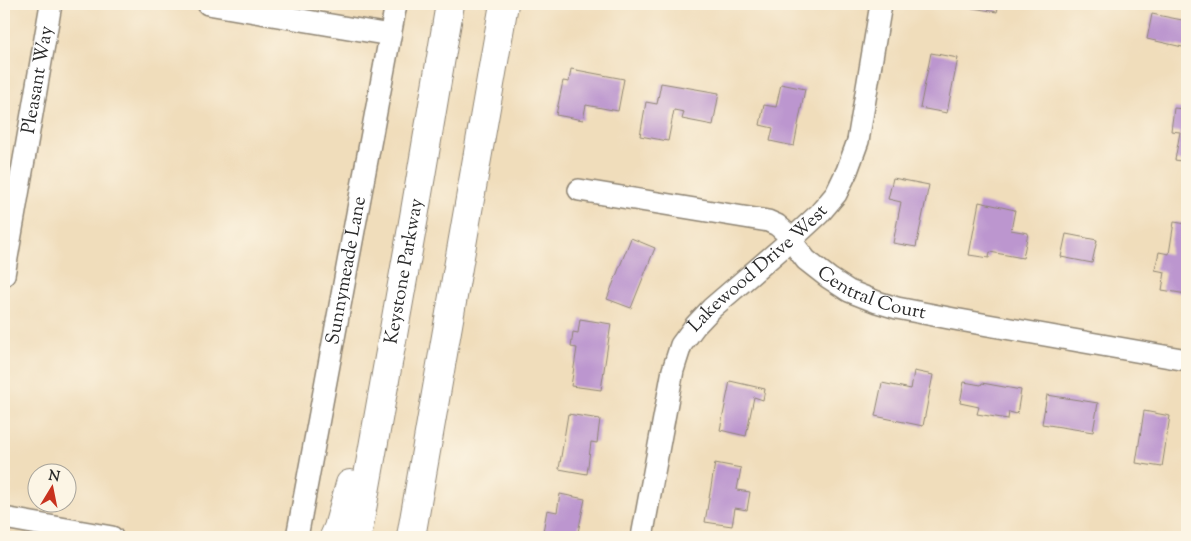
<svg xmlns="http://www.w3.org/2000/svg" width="1191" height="541" font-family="'Sorts Mill Goudy',serif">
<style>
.building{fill:#bc96cf}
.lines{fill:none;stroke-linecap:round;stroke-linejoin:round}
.street-casing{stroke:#8e8473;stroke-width:24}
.highway-casing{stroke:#8e8473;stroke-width:30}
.street{stroke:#fff;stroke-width:21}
.highway{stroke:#fff;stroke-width:28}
.labels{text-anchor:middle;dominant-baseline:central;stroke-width:4;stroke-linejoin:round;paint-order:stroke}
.street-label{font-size:19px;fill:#2b2b2b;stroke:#fcf5e5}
</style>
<rect width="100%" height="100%" fill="#fcf5e5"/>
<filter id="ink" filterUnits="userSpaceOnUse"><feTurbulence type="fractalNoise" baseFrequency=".02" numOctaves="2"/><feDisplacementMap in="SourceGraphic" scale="10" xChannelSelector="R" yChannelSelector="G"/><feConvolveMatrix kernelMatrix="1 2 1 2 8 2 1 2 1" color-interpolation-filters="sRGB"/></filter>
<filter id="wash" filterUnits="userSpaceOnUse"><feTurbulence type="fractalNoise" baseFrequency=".0096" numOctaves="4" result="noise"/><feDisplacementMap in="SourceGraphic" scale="20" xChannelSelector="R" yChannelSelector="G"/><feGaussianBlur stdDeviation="1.12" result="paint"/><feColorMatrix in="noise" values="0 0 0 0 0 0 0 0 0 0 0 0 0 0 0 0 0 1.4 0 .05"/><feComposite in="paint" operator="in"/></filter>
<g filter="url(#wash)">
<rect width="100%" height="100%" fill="#f0ddbb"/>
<g id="blocks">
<g class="building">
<polygon points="798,4 820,4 819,9 798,5"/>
<polygon points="954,4 999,4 997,12 954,5"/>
<polygon points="1152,14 1187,21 1187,48 1147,39"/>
<polygon points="931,53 958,58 947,113 920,108"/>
<polygon points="571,69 624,79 618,111 586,105 583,120 556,115 563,81 569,82"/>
<polygon points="661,83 719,93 713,125 682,119 684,112 674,110 668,141 640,136 646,102 657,104"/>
<polygon points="781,84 805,89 794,146 770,141 773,128 760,125 764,105 776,107"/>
<polygon points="1186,94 1187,94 1187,162 1175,160 1180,132 1171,131 1174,108 1184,109"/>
<polygon points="893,178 929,185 916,247 893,243 901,202 888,199"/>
<polygon points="979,202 1015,210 1011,230 1028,233 1023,258 990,252 989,258 969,255"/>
<polygon points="1174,222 1187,224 1187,294 1162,290 1165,272 1155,270 1159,252 1169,254"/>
<polygon points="1066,234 1097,240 1092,263 1061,257"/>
<polygon points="631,238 655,248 631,308 607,299"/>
<polygon points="580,319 611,324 601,390 571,386 577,348 571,347 573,332 578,333"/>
<polygon points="914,371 933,375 923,426 875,416 882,383 911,389"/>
<polygon points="730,381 765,389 763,400 754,397 746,436 720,430"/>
<polygon points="964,382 981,385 982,383 1021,390 1017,414 1009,412 1008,419 977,414 979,407 960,403"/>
<polygon points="1047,395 1098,403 1093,432 1042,424"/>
<polygon points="1144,411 1170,416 1162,467 1136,463"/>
<polygon points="568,414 600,419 597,443 591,442 587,474 559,469"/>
<polygon points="715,463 741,468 737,490 750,492 747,510 735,508 732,526 705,522"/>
<polygon points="560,494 585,499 577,537 542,537 547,510 557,512"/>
</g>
</g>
</g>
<g filter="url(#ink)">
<use href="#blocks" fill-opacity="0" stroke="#8e8473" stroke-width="1"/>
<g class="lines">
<defs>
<g id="street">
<polyline points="208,4 390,35"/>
<path id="s1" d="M579,190l189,31 9,4 7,6 22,29 23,18 20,13 28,11 20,6 57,11 233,41"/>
<path id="s2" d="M4,275l47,-271"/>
<polyline points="4,518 112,537"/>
<path id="s3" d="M297,537l99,-533"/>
<path id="s4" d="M642,537l31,-167 8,-25 14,-19 17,-18 79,-68 28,-26 17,-20 11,-23 11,-30 23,-137"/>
</g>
<g id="highway">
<polyline points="334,537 338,528 350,484"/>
<path id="s5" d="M357,537l57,-320 36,-213"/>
<polyline points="411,537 504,4"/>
</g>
</defs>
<use href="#street" class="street-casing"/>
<use href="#highway" class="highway-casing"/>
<use href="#street" class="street"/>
<use href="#highway" class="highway"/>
</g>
</g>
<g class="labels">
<g class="street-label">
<text stroke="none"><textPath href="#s2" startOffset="198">Pleasant Way</textPath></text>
<text stroke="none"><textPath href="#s4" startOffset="305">Lakewood Drive West</textPath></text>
<text stroke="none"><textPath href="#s3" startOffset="271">Sunnymeade Lane</textPath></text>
<text stroke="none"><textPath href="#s5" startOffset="270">Keystone Parkway</textPath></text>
<text stroke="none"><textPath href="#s1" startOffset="322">Central Court</textPath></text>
</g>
</g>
<rect width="1191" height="541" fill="none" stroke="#fcf5e5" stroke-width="20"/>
<g transform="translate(52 488) rotate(10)"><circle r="24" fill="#fcf5e5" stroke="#a8a49b"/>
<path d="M0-4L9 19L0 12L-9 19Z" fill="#c8321e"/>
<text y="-8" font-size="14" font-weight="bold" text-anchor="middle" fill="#2b2b2b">N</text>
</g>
</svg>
